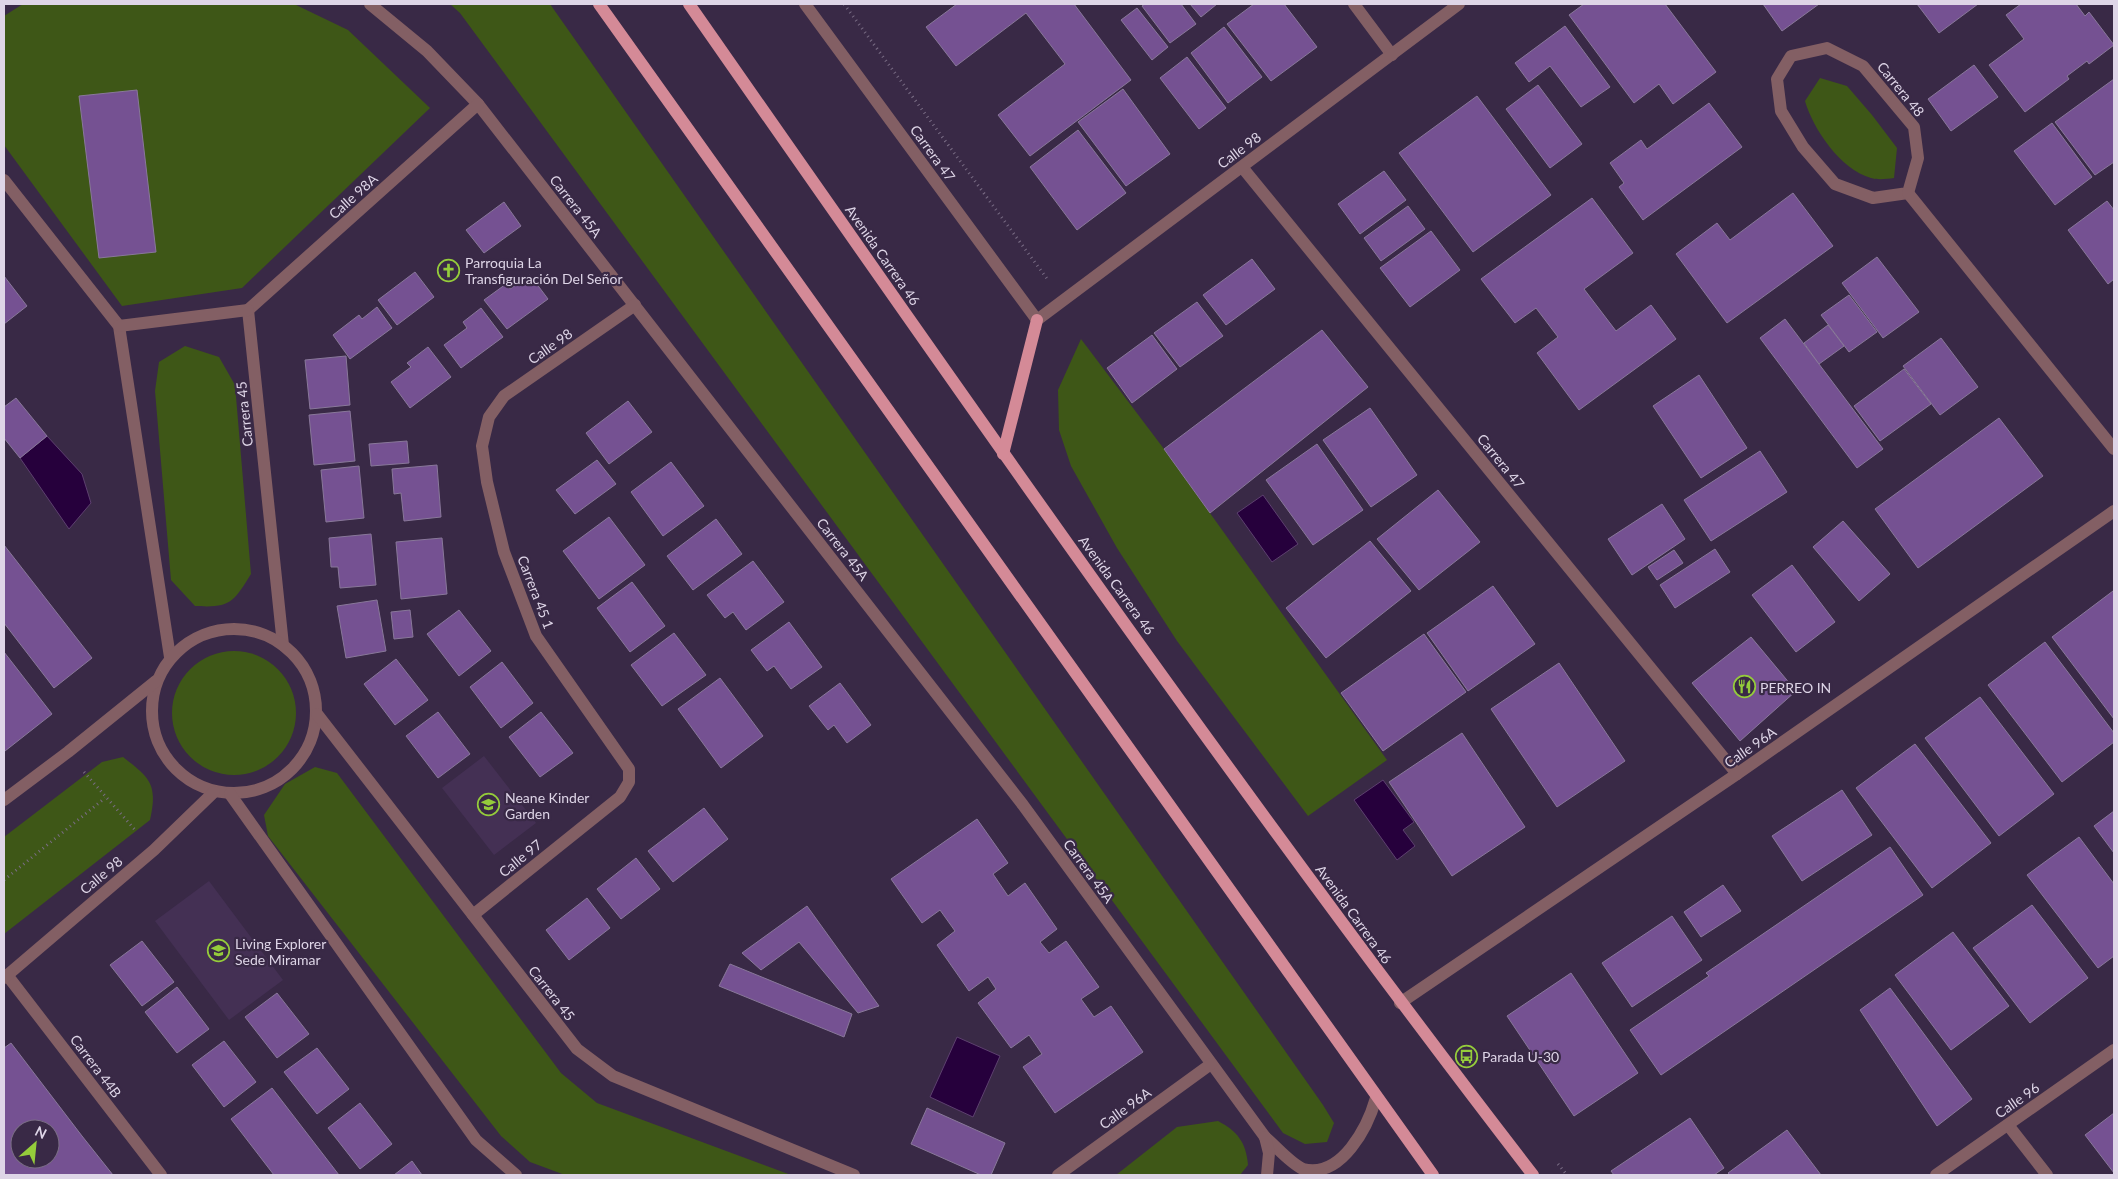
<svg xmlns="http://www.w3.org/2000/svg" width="2118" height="1179" font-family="Lato,sans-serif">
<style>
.built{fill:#443054}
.green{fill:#3e5717}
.water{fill:#26003c;stroke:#5d406f}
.building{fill:#755192;stroke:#89789a;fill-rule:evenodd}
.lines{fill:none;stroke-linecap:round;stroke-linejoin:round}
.path{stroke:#7a6d85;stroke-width:3;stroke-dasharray:1 4;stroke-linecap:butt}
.minor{stroke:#835f64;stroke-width:12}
.tertiary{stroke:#835f64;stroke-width:12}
.primary{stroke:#d48a97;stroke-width:12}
.labels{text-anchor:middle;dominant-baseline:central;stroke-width:4.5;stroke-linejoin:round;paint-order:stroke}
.street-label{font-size:14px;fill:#ded5e7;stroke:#392946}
.poi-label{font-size:14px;fill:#ded5e7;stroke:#392946;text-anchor:start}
</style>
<rect width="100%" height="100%" fill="#392946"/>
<g class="built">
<polygon points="484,756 536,823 494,855 442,788"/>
<polygon points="209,881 283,980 229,1020 155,921"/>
</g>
<g class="green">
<polygon points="23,4 294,4 348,30 430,108 242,288 122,306 4,145 4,16"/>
<polygon points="450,4 550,4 1323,1105 1334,1123 1327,1142 1305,1144 1283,1133 460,13"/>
<path d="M1820,78l27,8 25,29 25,33 -3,30c-7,1 -17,2 -23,0 -30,-8 -58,-49 -66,-77z"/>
<polygon points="1081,339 1164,449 1387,760 1308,816 1177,641 1117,548 1071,466 1059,430 1058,390"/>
<path d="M185,346l34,11 16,28 16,189c-18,29 -21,34 -56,32l-24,-26 -16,-189 4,-29z"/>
<circle cx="234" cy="713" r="62"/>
<path d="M123,757c27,21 35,27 27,63l-146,114v-97l98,-75z"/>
<polygon points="315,767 337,773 561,1073 597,1103 791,1175 565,1175 530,1162 501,1136 268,836 264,815 285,784"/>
<path d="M1218,1121c19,10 28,21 30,44l-8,10h-124l61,-48z"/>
</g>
<g class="water">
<polygon points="47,436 82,474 91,503 69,529 20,458"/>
<polygon points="1263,495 1298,544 1272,562 1237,513"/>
<polygon points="1383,780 1414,822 1403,830 1415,846 1397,860 1354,800"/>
<polygon points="957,1037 1000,1056 973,1117 930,1097"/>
</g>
<g class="building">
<polygon points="957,4 1074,4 1131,80 1030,156 998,115 1065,64 1026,13 956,66 926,27"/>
<polygon points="1145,4 1181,4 1196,24 1170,43 1142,6"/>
<polygon points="1190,4 1217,4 1201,17"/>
<polygon points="1254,4 1284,4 1317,47 1271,81 1227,24"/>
<polygon points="1584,4 1665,4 1716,72 1673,104 1659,84 1634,103 1569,15"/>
<polygon points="1763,4 1819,4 1782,31"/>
<polygon points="1917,4 1978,4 1939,33"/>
<polygon points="2021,4 2076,4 2085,16 2089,12 2114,45 2089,64 2087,61 2067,76 2069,79 2025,112 1989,65 2024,39 2006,15"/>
<polygon points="1137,8 1168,47 1152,60 1121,20"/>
<polygon points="1565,26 1610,87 1581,107 1550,66 1529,82 1515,63"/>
<polygon points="1224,27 1262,77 1228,103 1191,53"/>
<polygon points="1187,57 1226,108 1199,129 1160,78"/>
<polygon points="1974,65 1998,97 1951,131 1928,99"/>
<polygon points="2114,79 2114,162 2095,175 2055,122"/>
<polygon points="1538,85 1582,144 1550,168 1506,109"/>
<polygon points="1123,89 1170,154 1126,186 1078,122"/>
<polygon points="137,90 156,252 99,258 79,96"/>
<polygon points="1477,96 1551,195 1473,252 1399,153"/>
<polygon points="1709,103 1742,147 1643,220 1619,187 1624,183 1610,163 1641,140 1647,149"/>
<polygon points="2052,123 2092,177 2055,205 2014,151"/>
<polygon points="1078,130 1126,193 1077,230 1030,167"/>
<polygon points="1384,171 1406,200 1360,234 1338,204"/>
<polygon points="1793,193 1833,246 1727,323 1676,254 1717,223 1730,240"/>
<polygon points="1592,198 1633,253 1584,289 1616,331 1651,305 1676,339 1579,410 1537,353 1558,337 1536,308 1515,323 1481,279"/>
<polygon points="2107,201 2114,210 2114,279 2108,284 2068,230"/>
<polygon points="504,202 521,226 484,253 466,230"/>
<polygon points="1408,206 1425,229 1381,261 1364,238"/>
<polygon points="1431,231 1460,270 1410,307 1380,268"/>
<polygon points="1877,257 1919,312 1883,338 1842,283"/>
<polygon points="1252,259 1275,289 1226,325 1203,295"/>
<polygon points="415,272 434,297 397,325 378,300"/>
<polygon points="530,275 548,299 507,329 484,300 506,284 510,289"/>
<polygon points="4,276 27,306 4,324"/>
<polygon points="1849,295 1877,332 1849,352 1821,315"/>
<polygon points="1197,302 1223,336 1180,367 1154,333"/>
<polygon points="377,307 392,328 350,359 333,335 359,315 362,319"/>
<polygon points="481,308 503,337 461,368 444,345 467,328 463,322"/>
<polygon points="1785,319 1883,449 1857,468 1760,338"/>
<polygon points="1828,325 1844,346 1819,364 1804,343"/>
<polygon points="1322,330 1368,387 1210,513 1164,449"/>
<polygon points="1152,335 1177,369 1132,403 1107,368"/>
<polygon points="1941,338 1978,387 1940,415 1903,366"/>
<polygon points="428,347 451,377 410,408 391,382 411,367 407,363"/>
<polygon points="346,356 350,405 310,409 305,360"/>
<polygon points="1904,369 1931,404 1880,441 1854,406"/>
<polygon points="1699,375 1747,448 1701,478 1653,406"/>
<polygon points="16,398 47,436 20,458 4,438 4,407"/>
<polygon points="628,401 652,432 609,464 586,433"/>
<polygon points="1370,408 1417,475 1371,507 1323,440"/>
<polygon points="350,411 355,461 314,465 309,415"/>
<polygon points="1999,418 2043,476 1918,568 1875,509"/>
<polygon points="407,441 409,463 371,466 369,444"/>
<polygon points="1317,444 1363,510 1313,545 1266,480"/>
<polygon points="1760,451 1787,492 1711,541 1684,500"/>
<polygon points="597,460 616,484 575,514 556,490"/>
<polygon points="671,462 704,506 663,536 631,492"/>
<polygon points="437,465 441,517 404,521 401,493 394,494 392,469"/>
<polygon points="359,466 364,518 326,522 321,470"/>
<polygon points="1438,490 1480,542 1419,590 1377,539"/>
<polygon points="1662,504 1685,539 1632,575 1608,539"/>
<polygon points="609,517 645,565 599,599 563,551"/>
<polygon points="716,519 742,554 693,590 667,556"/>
<polygon points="1843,521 1890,574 1859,601 1813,547"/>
<polygon points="371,534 376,585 340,588 338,567 331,567 329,538"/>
<polygon points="442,538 447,594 401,599 396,542"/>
<polygon points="1370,541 1411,591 1326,658 1286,608"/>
<polygon points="4,545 92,658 54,688 4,623"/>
<polygon points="1715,549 1730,572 1675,608 1660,585"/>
<polygon points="1674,550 1683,563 1657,580 1648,567"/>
<polygon points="753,561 784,602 746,630 733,612 725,618 707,595"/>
<polygon points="1792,565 1835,622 1796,652 1752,595"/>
<polygon points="632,582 665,626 630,652 597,608"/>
<polygon points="1493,586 1535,644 1468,691 1427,633"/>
<polygon points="2113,591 2114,593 2114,719 2052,637"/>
<polygon points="377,600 386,651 346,658 337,606"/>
<polygon points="410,610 413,637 394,639 391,612"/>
<polygon points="459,610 491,651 459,676 427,634"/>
<polygon points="789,622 822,667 791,689 774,666 767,671 751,650"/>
<polygon points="674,633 706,675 662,706 631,665"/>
<polygon points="1424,634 1466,692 1383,751 1341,693"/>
<polygon points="1751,637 1796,691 1740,741 1692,683"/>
<polygon points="2045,642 2114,733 2114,742 2062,782 1988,685"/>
<polygon points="4,652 52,714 5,751 4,748"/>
<polygon points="396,659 428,700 395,725 364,684"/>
<polygon points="502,662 533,703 501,728 470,687"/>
<polygon points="1559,663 1625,761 1557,807 1491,709"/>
<polygon points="720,678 763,736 721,768 678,709"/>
<polygon points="840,683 871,725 847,743 834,725 828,730 809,706"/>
<polygon points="1980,697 2054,794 1999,836 1925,738"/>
<polygon points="438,712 470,754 438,778 406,736"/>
<polygon points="541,712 573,753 540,777 509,737"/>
<polygon points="1462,733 1525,827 1452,876 1389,782"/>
<polygon points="1915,744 1991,843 1932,888 1856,788"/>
<polygon points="1842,790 1872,835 1802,881 1772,836"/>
<polygon points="704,808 728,839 673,882 648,851"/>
<polygon points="2114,811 2114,853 2094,826"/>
<polygon points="977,819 1008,863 993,874 1008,896 1025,883 1057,929 1040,942 1049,953 1066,941 1099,987 1081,999 1094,1017 1111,1006 1143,1052 1055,1113 1023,1067 1042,1054 1029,1035 1011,1048 978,1003 996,989 988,977 969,991 937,945 955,931 940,910 922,923 891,879"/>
<polygon points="2079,837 2114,884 2114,956 2098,968 2027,875"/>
<polygon points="1890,847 1923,895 1661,1075 1630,1030 1709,976 1706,973"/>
<polygon points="636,858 660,889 621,919 597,889"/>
<polygon points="1723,885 1741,911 1701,937 1684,912"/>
<polygon points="587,898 610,928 569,960 546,930"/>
<polygon points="2032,905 2088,978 2030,1023 1973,948"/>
<polygon points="807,906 879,1006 858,1013 799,942 761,970 742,953"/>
<polygon points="1672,916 1702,960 1632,1007 1602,963"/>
<polygon points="1953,932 2009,1006 1951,1050 1895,975"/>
<polygon points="142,941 174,982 142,1006 110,965"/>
<polygon points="730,964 852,1014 844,1037 719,986"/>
<polygon points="1571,973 1638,1073 1574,1116 1507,1016"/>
<polygon points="177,987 209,1029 177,1053 145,1012"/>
<polygon points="1890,988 1972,1099 1937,1126 1860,1010"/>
<polygon points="277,993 309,1034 277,1058 245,1017"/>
<polygon points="224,1041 256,1082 224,1107 192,1065"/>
<path d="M11,1043l71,93 31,39h-109v-127zM20,1129h30v30h-30z"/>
<polygon points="317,1048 349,1089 317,1114 284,1072"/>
<polygon points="272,1088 339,1175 274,1175 231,1119"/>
<polygon points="360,1103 392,1144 360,1169 328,1128"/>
<polygon points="927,1108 1005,1143 991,1175 981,1175 911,1144"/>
<polygon points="2114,1113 2114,1173 2085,1135"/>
<polygon points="1690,1118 1724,1168 1714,1175 1614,1175 1611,1171"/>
<polygon points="1787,1130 1821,1175 1730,1175 1728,1173"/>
<polygon points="412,1161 422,1175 394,1175"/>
</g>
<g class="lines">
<g class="path">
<polyline points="844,4 1048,280"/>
<polyline points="84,772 136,831"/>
<polyline points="4,880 105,798"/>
<polyline points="1558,1164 1567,1175"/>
</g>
<g class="minor">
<path d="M370,4l57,47 51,53 545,701 242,332c12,10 25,26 38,32 39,10 65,-43 73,-71"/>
<polyline points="1354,4 1392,55"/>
<polygon points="1827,48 1863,66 1914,127 1918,158 1908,193 1873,198 1835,184 1803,147 1781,111 1777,79 1791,56"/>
<polyline points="1242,167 1737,774"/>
<polyline points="4,180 119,326 170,657"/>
<polyline points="1908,193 2114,449"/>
<polyline points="248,310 283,645"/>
<polyline points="248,310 478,104"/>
<polyline points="119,326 248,310"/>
<circle cx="234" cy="711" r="82"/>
<polyline points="317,714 577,1049 613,1076 854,1175"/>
<polyline points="230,794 476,1140 516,1175"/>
<polyline points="4,800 68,752 156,681"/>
<polyline points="473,915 620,797 629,782 629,769 536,636 504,552 487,482 482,446 489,417 504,396 635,305"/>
<polyline points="7,975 161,1175"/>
<polyline points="4,978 154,850 214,792"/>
<polyline points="1400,1003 1737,774 2114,511"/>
<polyline points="2008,1125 2047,1175"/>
<polyline points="1265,1137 1269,1153 1267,1175"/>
<polyline points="1058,1175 1211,1064"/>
</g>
<g class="tertiary">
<polyline points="805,4 1037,320 1459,4"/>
<polyline points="1936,1175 2114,1050"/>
</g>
<g class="primary">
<polyline points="599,4 1433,1175"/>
<path d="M689,4c275,394 550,790 844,1171"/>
<polyline points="1003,454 1037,320"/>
</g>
</g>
<defs>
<symbol id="church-ring" viewBox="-11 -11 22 22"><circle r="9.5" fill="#392946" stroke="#95cc3b" stroke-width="1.5"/><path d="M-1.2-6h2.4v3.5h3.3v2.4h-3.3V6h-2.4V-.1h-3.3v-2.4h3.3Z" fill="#95cc3b"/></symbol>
<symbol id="restaurant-ring" viewBox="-11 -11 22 22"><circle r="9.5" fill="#392946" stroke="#95cc3b" stroke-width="1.5"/><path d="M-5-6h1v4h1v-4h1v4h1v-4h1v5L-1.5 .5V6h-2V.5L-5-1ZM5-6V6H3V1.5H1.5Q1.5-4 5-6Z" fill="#95cc3b"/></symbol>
<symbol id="school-ring" viewBox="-11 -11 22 22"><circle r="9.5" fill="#392946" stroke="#95cc3b" stroke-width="1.5"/><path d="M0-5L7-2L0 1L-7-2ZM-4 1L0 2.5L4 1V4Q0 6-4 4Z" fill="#95cc3b"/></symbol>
<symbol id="bus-ring" viewBox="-11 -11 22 22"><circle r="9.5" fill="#392946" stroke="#95cc3b" stroke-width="1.5"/><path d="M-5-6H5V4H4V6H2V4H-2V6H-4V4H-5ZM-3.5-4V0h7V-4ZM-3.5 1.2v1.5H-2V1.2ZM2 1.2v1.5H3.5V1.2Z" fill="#95cc3b"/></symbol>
</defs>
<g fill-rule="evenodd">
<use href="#church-ring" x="436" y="258" width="25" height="25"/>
<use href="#restaurant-ring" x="1732" y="674" width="25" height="25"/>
<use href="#school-ring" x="476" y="792" width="25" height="25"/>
<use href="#school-ring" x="206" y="938" width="25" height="25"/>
<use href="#bus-ring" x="1454" y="1044" width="25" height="25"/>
</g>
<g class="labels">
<g class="street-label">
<text transform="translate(1901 89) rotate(51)">Carrera 48</text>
<text transform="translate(1239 150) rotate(-37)">Calle 98</text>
<text transform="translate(933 153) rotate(54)">Carrera 47</text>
<text transform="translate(353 196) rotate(-42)">Calle 98A</text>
<text transform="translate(576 206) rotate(52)">Carrera 45A</text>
<text transform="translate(883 255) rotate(55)">Avenida Carrera 46</text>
<text transform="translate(550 346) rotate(-35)">Calle 98</text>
<text transform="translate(244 414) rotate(-96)">Carrera 45</text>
<text transform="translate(1501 461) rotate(51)">Carrera 47</text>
<text transform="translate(843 549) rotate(52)">Carrera 45A</text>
<text transform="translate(1117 585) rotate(54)">Avenida Carrera 46</text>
<text transform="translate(536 592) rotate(69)">Carrera 45 1</text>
<text transform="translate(1750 747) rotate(-35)">Calle 96A</text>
<text transform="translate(520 858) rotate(-39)">Calle 97</text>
<text transform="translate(1089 871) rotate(54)">Carrera 45A</text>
<text transform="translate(101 875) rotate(-40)">Calle 98</text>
<text transform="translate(1354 914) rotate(54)">Avenida Carrera 46</text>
<text transform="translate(552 993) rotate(52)">Carrera 45</text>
<text transform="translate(96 1066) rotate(53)">Carrera 44B</text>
<text transform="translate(2017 1100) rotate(-35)">Calle 96</text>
<text transform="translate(1125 1108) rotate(-36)">Calle 96A</text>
</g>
<g class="poi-label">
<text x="465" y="262">Parroquia La<tspan x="465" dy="16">Transfiguración Del Señor</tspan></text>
<text x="1760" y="687">PERREO IN</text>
<text x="505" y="797">Neane Kinder<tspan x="505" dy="16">Garden</tspan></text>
<text x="235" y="943">Living Explorer<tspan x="235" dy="16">Sede Miramar</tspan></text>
<text x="1482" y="1056">Parada U-30</text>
</g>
</g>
<rect width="2118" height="1179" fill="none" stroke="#ded5e7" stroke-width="10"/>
<g transform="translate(35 1144) rotate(27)"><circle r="24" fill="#392946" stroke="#7b6e86"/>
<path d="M0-4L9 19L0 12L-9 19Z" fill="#95cc3b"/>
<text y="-8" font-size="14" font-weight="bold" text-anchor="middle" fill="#ded5e7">N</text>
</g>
</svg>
